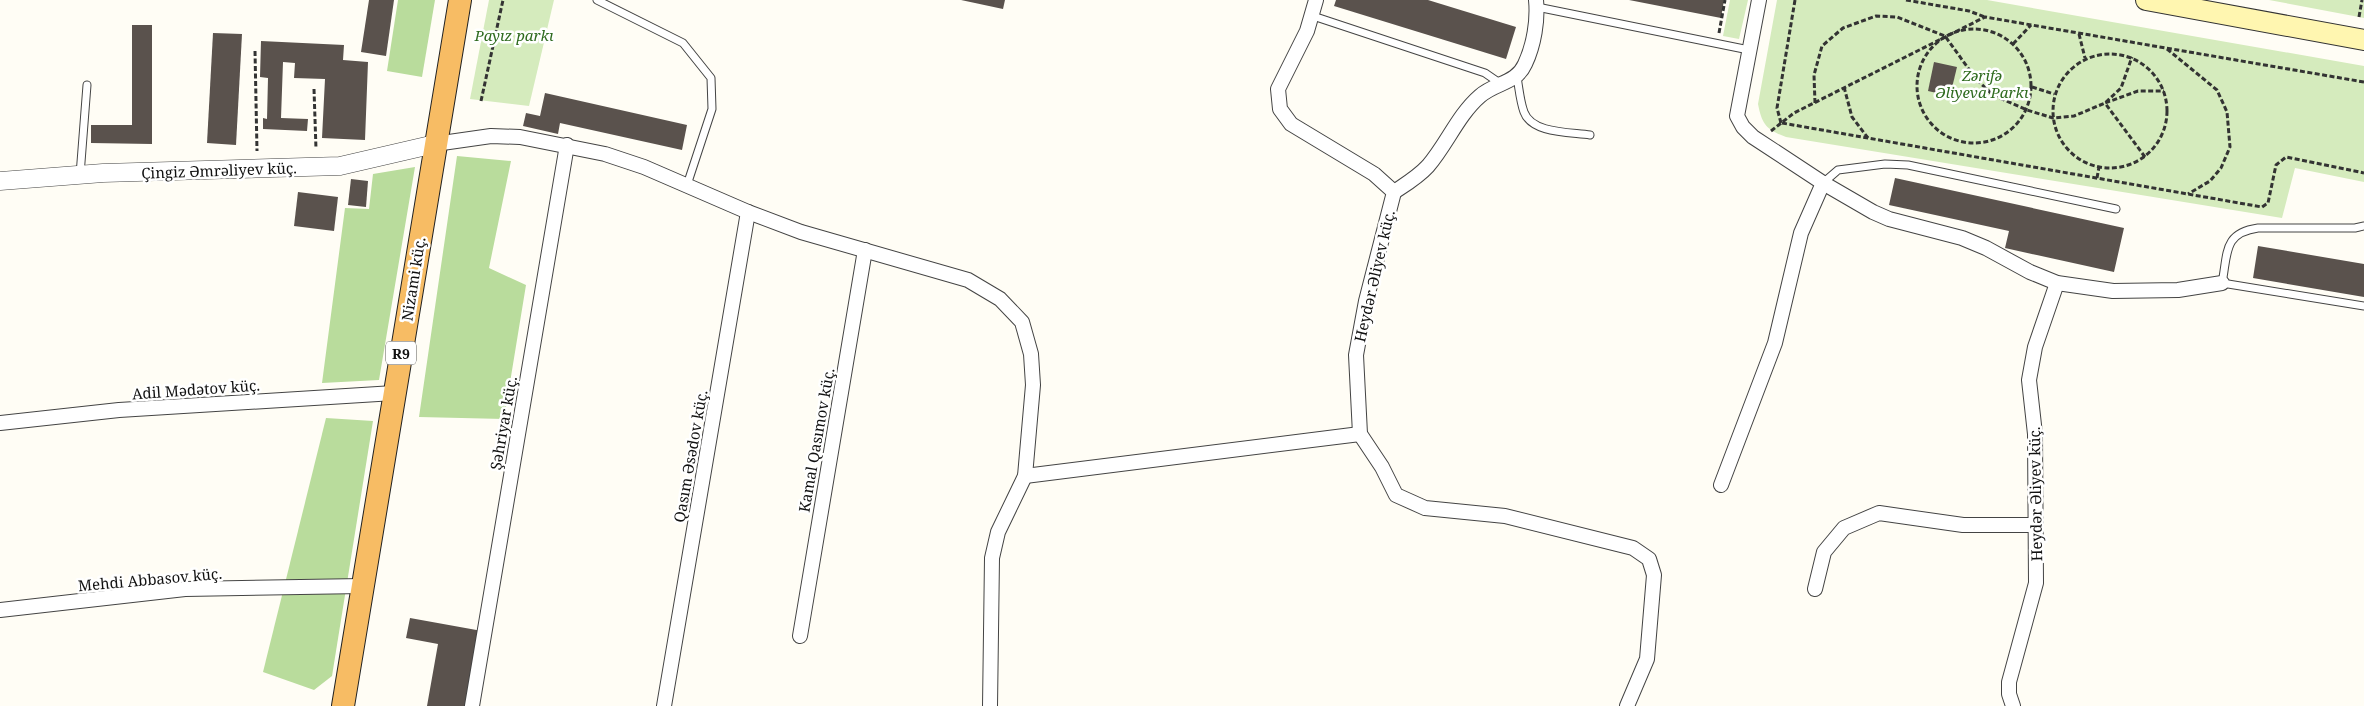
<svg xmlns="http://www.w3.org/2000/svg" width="2364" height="706" font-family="'Noto Serif',serif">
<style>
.green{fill:#d5ebbd}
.forest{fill:#b9dc9c}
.building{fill:#5a524d}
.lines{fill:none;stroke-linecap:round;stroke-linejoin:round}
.service-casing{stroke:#444;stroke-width:9}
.minor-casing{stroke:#444;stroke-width:16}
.tertiary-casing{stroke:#444;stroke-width:19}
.secondary-casing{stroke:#333;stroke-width:22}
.trunk-casing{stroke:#222;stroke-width:24}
.path{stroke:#333;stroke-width:3;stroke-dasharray:5 2.5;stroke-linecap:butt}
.service{stroke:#fff;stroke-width:7}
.minor{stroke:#fff;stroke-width:14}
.tertiary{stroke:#fff;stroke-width:18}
.secondary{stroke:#fff6b0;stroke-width:20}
.trunk{stroke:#f7bc64;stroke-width:22}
.labels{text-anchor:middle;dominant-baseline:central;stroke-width:5;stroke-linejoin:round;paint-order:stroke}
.shield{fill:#fff;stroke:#585858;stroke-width:1}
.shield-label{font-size:14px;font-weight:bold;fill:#111}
.park-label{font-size:15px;font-style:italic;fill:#2f6b1f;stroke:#fff}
.street-label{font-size:15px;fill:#111;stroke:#fff}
</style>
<rect width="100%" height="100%" fill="#fffdf5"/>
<g class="green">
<polygon points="489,0 554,0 529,106 470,99"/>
<polygon points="1730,0 1748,0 1739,39 1723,36"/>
<path d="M1777,0h210l377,66v116l-69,-14 -13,50 -496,-81c-19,-7 -24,-12 -28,-33z"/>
<polygon points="2269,0 2364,0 2364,18 2359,17"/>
</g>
<g class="forest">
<polygon points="398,0 435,0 422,77 387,71"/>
<polygon points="457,156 511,161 489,268 526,285 504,419 419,417"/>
<polygon points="415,167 379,380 322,383 345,208 369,209 373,174"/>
<polygon points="326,418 373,421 332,676 314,690 263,672"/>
</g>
<g class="building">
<polygon points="369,0 394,0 386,56 361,52"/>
<polygon points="961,0 1005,0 1003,9"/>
<polygon points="1336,0 1428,0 1516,27 1506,59 1334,6"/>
<polygon points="1629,0 1724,0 1721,18"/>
<polygon points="132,25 152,25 152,144 91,143 91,125 132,125"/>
<polygon points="213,33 242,34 236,145 207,143"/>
<polygon points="261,41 344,45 343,60 368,62 365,140 322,138 325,79 294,78 295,63 283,62 281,118 308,119 307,131 263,129 263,118 267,119 268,78 260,77"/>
<polygon points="1934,62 1957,67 1950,96 1928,91"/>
<polygon points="545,93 687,125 682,150 560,123 558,134 523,126 526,113 540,116"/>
<polygon points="1895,178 2124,228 2114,272 2005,248 2009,231 1889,205"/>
<polygon points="351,179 368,181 366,207 348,205"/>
<polygon points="298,192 338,197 334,231 294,226"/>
<polygon points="2258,246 2364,264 2364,297 2253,278"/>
<polygon points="410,618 482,631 469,706 427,706 438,644 406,638"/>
</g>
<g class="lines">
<defs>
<g id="service">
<polyline points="597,0 683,43 711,78 712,109 687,185"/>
<polyline points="1537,7 1749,50"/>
<polyline points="1313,16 1485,73 1501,84"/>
<path d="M1517,77c2,11 3,24 7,35 8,22 47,20 66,23"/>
<polyline points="80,175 87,85"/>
<polyline points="1823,183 1838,170 1885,164 1908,165 2116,209"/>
<path d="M2364,226l-9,2h-97c-35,5 -30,25 -36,55l142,23"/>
</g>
<g id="minor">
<polyline points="1316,0 1307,31 1278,89 1280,109 1291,124 1374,174 1394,192 1366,301 1356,355 1360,434 1382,467 1396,495 1425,508 1505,516 1633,548 1649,559 1654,575 1647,659 1627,706"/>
<polyline points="1759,0 1737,116 1743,127 1753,137 1823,183 1873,212 1889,219 1962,238 1986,248 2030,272 2057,283 2113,291 2178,290 2222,283"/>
<polyline points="435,144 491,136 520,137 605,154 644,167 748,212 801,232 968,280 1000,299 1022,322 1031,354 1033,385 1025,476 998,532 992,558 990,706"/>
<path d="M1394,192c12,-8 24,-15 34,-26 19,-22 30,-51 52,-70 16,-14 36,-12 45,-32 9,-19 13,-44 11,-64"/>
<polyline points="0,423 119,410 394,393"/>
<polyline points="1025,476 1360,434"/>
<polyline points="1721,485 1775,343 1801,233 1823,183"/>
<polyline points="1815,589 1824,552 1844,528 1879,513 1963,525 2036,525"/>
<polyline points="0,610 185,589 363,586"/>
<polyline points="800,636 865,250"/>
<polyline points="472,706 567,145"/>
<polyline points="664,706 748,212"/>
<polyline points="2013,706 2009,694 2009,682 2036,583 2035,434 2029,380 2035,347 2057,283"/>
</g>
<polyline id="tertiary" points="0,181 103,173 340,166 435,144"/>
<polyline id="secondary" points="2146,0 2364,40"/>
<polyline id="trunk" points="343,706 460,0"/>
</defs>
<use href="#service" class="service-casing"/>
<use href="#minor" class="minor-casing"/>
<use href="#tertiary" class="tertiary-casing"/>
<use href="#secondary" class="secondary-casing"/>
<use href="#trunk" class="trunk-casing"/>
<g class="path">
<polyline points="1906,0 1969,11 1985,17"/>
<polyline points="2359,17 2362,0"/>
<circle cx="1974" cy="86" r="57"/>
<polyline points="1719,33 1725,0"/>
<polyline points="2079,34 2085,58"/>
<polyline points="2013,44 2031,25"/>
<polyline points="2167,49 2217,90 2227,112 2230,147 2221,168 2210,181 2188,194"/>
<polyline points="255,51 257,151"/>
<circle cx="2110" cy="111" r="57"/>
<polyline points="1844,87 1852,117 1868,138"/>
<polyline points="2032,87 2054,94"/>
<polyline points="314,89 316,149"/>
<polyline points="481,101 503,0"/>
<polyline points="1815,103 1814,75 1822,46 1843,28 1876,16 1897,17 1945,36 1976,79 1993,95 2027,110 2053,118 2074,116 2105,103 2121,88 2132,57"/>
<polyline points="1781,123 1777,108 1795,0"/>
<polyline points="1782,123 2262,207 2268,203 2276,165 2286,157 2364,173"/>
<polyline points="1771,131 1794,113 1985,17 2364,82"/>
<polyline points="2145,157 2105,103 2138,91 2164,91"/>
<polyline points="2097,178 2099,167"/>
</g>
<use href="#service" class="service"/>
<use href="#minor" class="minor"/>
<use href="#tertiary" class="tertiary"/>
<use href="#secondary" class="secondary"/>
<use href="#trunk" class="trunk"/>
</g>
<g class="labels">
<rect class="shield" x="386" y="341.5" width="30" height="23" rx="4"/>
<g class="shield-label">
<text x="401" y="353">R9</text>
</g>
<g class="park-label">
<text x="514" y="35">Payız parkı</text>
<text x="1982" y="75">Zərifə<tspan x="1982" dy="17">Əliyeva Parkı</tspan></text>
</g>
<g class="street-label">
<text transform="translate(219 170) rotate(-2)">Çingiz Əmrəliyev küç.</text>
<text transform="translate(1374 276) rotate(-77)">Heydər Əliyev küç.</text>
<text transform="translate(413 279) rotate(-81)">Nizami küç.</text>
<text transform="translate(196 389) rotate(-4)">Adil Mədətov küç.</text>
<text transform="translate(503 423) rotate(-80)">Şəhriyar küç.</text>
<text transform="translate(816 440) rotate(-80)">Kamal Qasımov küç.</text>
<text transform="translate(690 456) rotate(-80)">Qasım Əsədov küç.</text>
<text transform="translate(2035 494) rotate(-91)">Heydər Əliyev küç.</text>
<text transform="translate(150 579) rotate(-5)">Mehdi Abbasov küç.</text>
</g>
</g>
</svg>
